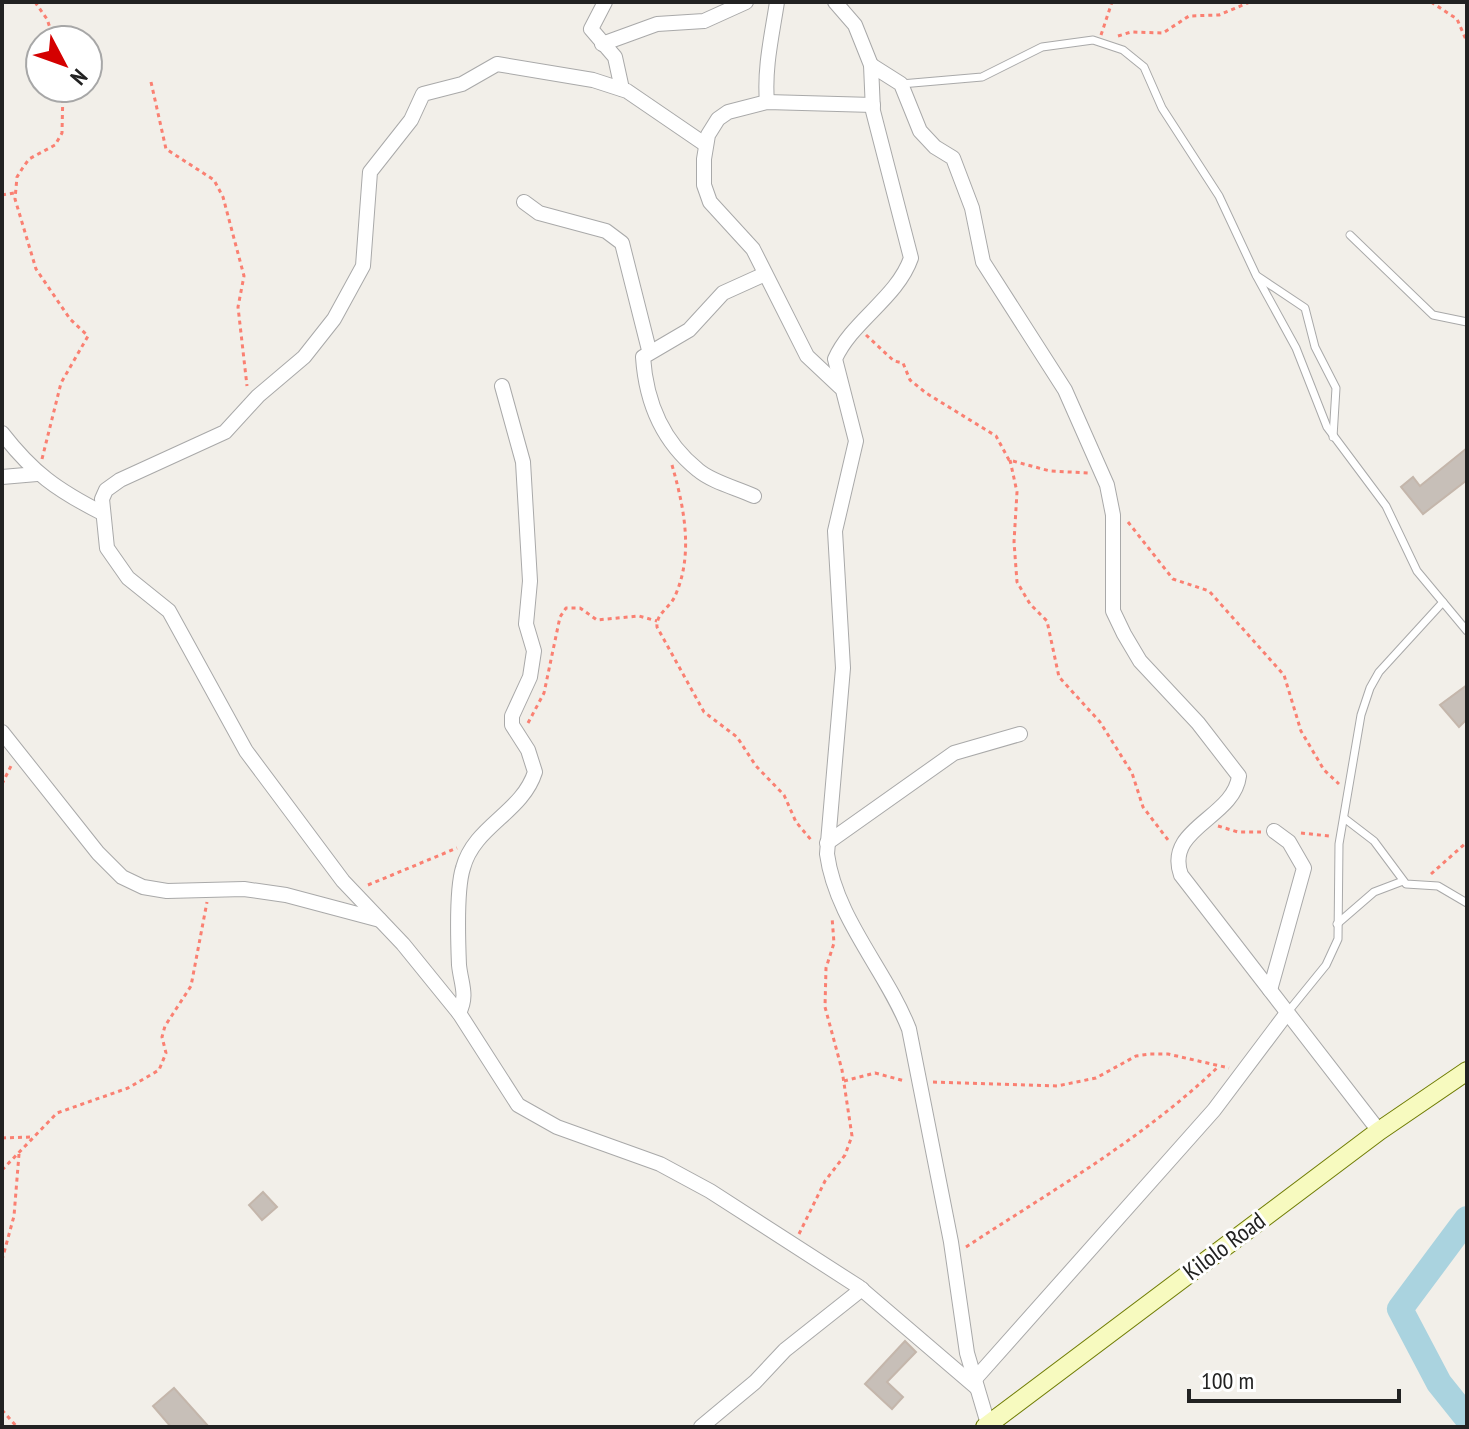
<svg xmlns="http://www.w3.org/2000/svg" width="1469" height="1429" font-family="'PT Sans Narrow',sans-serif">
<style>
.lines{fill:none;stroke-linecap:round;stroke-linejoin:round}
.river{stroke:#aad3df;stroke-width:26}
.building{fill:#c7bfb8;stroke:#c4b6ab;stroke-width:2}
.service-casing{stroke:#a9a9a9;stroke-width:9}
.minor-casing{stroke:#a9a9a9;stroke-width:16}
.secondary-casing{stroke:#707d05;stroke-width:20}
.path{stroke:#fa8072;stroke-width:3;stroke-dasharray:4 4;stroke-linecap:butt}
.service{stroke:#fff;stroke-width:7}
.minor{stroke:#fff;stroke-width:14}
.secondary{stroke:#f7fabf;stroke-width:18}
.labels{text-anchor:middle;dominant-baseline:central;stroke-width:6;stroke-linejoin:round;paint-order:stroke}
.street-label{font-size:24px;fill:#222;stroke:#fff}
</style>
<rect width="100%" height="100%" fill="#f2efe9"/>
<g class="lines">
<polyline class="river" points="1467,1219 1400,1309 1439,1383 1467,1418"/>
</g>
<g class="building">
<polygon points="1467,448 1467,480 1423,514 1401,487 1413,477 1420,486"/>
<polygon points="1467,685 1467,719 1459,727 1440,705"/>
<polygon points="263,1192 277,1207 262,1220 249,1205"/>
<polygon points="905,1341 916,1352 887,1382 903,1397 892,1409 865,1384"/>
<polygon points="174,1388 209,1427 171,1427 153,1406"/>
</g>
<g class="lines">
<defs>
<g id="service">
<polyline points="901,84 982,77 1042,47 1093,40 1123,50 1144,67 1162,108 1219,196 1256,275 1296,348 1327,427 1386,506 1417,571 1467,631"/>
<polyline points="1350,235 1433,315 1467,322"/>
<polyline points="1257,276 1305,308 1315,347 1336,388 1333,437"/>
<polyline points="1344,818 1374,841 1406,884 1438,886 1467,903"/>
<polyline points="1337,924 1374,892 1403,881"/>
<polyline points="1287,1013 1326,965 1338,939 1339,844 1361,715 1370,688 1379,672 1443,602"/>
</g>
<g id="minor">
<polyline points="605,2 591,29 615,57 622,89"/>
<path d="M835,2l20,23 16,40 2,46 38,147c-14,40 -59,63 -76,101l21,82 -21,90 8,137 -16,186c9,65 59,116 82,175l42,213 16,111 21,71"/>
<polyline points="602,44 657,24 704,21 746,2"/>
<path d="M871,65l30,19 19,47 15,16 18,11 19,50 11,54 82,128 42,95 6,30v96l11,23 16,27 58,62 41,53c-5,42 -75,52 -58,99l198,256"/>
<path d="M767,102c-3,-34 5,-67 10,-100"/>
<polyline points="706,145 627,91 593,80 497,64 462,84 423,94 411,120 370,172 363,266 334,319 304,357 258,396 225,432 120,480 106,490 102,499 107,548 128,578 169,611 246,751 343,881 403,944 459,1013 518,1105 557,1127 660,1164 710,1191 859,1287 977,1388"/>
<polyline points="524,202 539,213 606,231 622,243 649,350"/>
<polyline points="840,387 807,356 753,249 710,202 704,185 704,159 708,135 718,119 728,112 767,102 873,105"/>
<path d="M2,433c31,40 55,57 100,80"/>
<polyline points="2,477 37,474"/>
<path d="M754,496c-17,-8 -42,-14 -56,-26 -36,-29 -52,-68 -55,-113l46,-27 34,-37 42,-19"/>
<polyline points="2,732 98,853 122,877 143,887 167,891 244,889 286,895 380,920"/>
<polyline points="827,843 954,753 1020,734"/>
<polyline points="1270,990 1304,868 1289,842 1274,831"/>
<path d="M459,1013c9,-18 2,-29 0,-48 -1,-24 -3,-75 4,-97 11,-42 59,-55 72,-96l-7,-22 -16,-25v-9l18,-39 4,-26 -8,-27 4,-43 -7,-119 -21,-76"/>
<polyline points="975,1379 1214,1110 1287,1013"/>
<polyline points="701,1427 755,1382 785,1350 862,1289"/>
</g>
<polyline id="secondary" points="985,1427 1379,1131 1467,1071"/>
</defs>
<use href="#service" class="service-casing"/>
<use href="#minor" class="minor-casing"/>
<use href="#secondary" class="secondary-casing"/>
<g class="path">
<polyline points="35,2 47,19 54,40"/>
<polyline points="1431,2 1457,19 1467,42"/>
<polyline points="1101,35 1112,2"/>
<polyline points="1118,36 1131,32 1163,33 1189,16 1219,15 1250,2"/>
<polyline points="151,82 166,149 214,180 223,197 244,276 238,307 247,386"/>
<polyline points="2,195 14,193"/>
<polyline points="866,335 894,361 903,363 910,380 926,393 996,436 1009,460 1050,471 1089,473"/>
<polyline points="42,459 61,383 88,336 70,319 36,269 15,199 17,177 22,169 29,159 55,145 62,133 63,88"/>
<polyline points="1010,460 1017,492 1014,542 1017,582 1030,604 1047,621 1059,677 1100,722 1132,773 1143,807 1168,840"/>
<path d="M672,465c12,42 22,89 3,131 -5,12 -19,17 -18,31l47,85 33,25 19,29 28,29 12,27 16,19"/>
<polyline points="1128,522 1173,579 1209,591 1284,675 1301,731 1324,770 1339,784"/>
<polyline points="528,723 544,693 560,617 566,608 580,608 597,620 639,616 657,621"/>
<polyline points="2,784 12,764"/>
<polyline points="1218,826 1238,832 1261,832"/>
<polyline points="1301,833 1329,836"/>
<polyline points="1431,874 1467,842"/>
<polyline points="368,885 457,848"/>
<polyline points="844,1081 875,1073 905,1081"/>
<polyline points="933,1082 1057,1086 1096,1078 1136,1056 1150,1054 1168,1054 1229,1068"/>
<polyline points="2,1138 30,1137"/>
<polyline points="2,1170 57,1113 128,1088 159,1070 166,1053 162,1037 165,1026 191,986 207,902"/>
<polyline points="799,1234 825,1181 845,1155 852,1136 842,1070 825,1007 826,968 834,943 832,917"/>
<path d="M966,1247c87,-57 178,-109 253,-181"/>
<polyline points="2,1260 14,1216 19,1154"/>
<polyline points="2,1410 17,1427"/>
</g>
<use href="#service" class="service"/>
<use href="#minor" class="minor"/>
<use href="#secondary" class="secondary"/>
</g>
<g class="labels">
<g class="street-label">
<text transform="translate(1224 1246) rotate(-37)">Kilolo Road</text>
</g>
</g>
<rect width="1469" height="1429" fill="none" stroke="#222222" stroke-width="8"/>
<g transform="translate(64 64) rotate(131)"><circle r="38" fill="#ffffff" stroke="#a7a7a7" stroke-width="2"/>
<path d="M0-6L14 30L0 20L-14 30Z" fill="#d40000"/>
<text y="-12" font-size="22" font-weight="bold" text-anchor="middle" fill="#222222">N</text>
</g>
<path d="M1189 1389v12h210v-12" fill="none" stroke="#222222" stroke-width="4"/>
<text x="1201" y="1389" font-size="24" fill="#222222" stroke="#ffffff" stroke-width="6" paint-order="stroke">100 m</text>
</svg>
